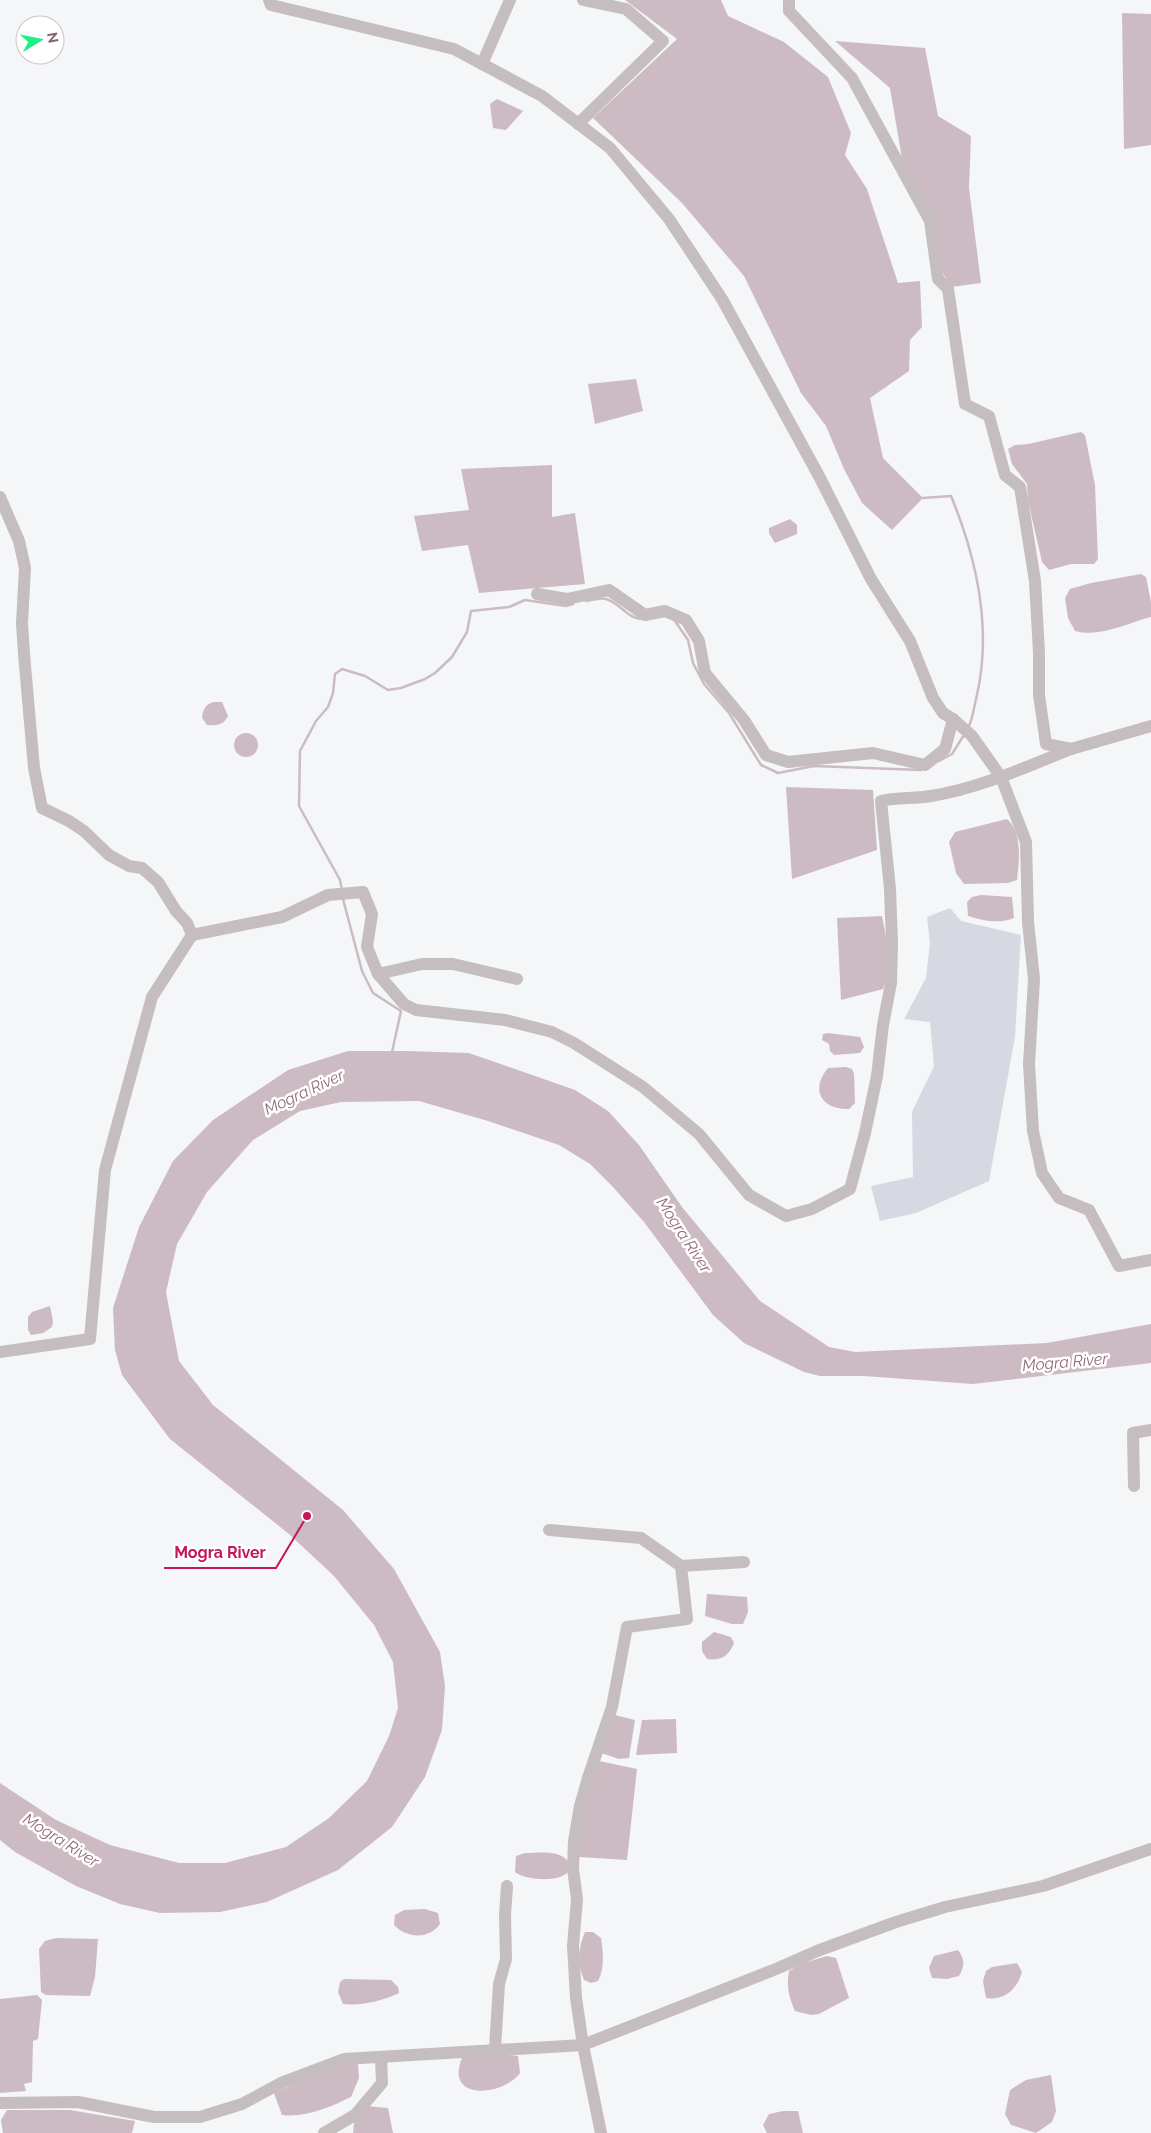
<svg xmlns="http://www.w3.org/2000/svg" width="1151" height="2133" font-family="Raleway,sans-serif">
<style>
.green{fill:#d7d8e1}
.water{fill:#cdbbc3}
.lines{fill:none;stroke-linecap:round;stroke-linejoin:round}
.stream{stroke:#cdbbc3;stroke-width:2.5}
.minor{stroke:#c6bdbf;stroke-width:12}
.labels{text-anchor:middle;dominant-baseline:central;stroke-width:5;stroke-linejoin:round;paint-order:stroke}
.water-label{font-size:16px;font-style:italic;fill:#91697c;stroke:#fff}
.leader{fill:none;stroke:#c2185b;stroke-width:2}
.callout-dot{fill:#c2185b;stroke:#fff;stroke-width:2}
.callout-label{font-size:16px;text-anchor:middle;font-weight:bold;fill:#c2185b;stroke:#fff;stroke-width:5;stroke-linejoin:round;paint-order:stroke}
</style>
<rect width="100%" height="100%" fill="#f4f6f7"/>
<polygon class="green" points="950,908 961,921 1021,935 1015,1037 989,1181 916,1213 880,1221 871,1186 913,1177 912,1112 934,1066 930,1022 904,1019 926,978 930,943 927,917"/>
<g class="water">
<polygon points="625,0 721,0 728,16 784,42 828,77 851,133 845,155 867,189 898,283 920,281 922,327 910,340 909,371 870,398 883,458 923,498 892,530 862,503 844,469 826,426 801,393 744,276 682,203 593,118 677,39"/>
<polygon points="1122,13 1151,14 1151,145 1124,149"/>
<polygon points="835,41 925,48 938,116 971,136 969,188 981,283 951,287 944,275 902,159 890,88"/>
<polygon points="497,99 523,111 506,130 493,128 490,104"/>
<polygon points="636,379 643,411 595,424 588,384"/>
<polygon points="1081,432 1085,435 1095,485 1098,559 1094,564 1071,564 1049,570 1042,562 1028,501 1027,484 1012,464 1008,449 1015,445 1028,444"/>
<polygon points="552,465 552,517 575,513 585,584 479,593 468,545 422,551 414,516 469,510 461,469"/>
<polygon points="790,519 797,525 797,534 775,543 769,533 769,528"/>
<path d="M1141,574l5,3 5,25v15c-24,6 -51,21 -76,14l-7,-13 -3,-20 5,-9 21,-6z"/>
<path d="M213,702h9l6,14c-4,9 -12,10 -21,9l-5,-7c1,-9 3,-13 11,-16z"/>
<circle cx="246" cy="745" r="12"/>
<polygon points="786,787 873,790 877,850 792,879"/>
<path d="M1007,819c16,14 12,42 10,61l-9,3 -44,1 -8,-11 -7,-31 6,-10z"/>
<path d="M981,895l31,2 2,21c-14,6 -32,3 -46,-2l-1,-14 5,-5z"/>
<polygon points="882,916 891,964 883,989 841,1000 837,918"/>
<polygon points="828,1033 860,1037 864,1047 860,1053 834,1055 830,1051 829,1044 822,1040 823,1034"/>
<polygon points="348,1051 407,1051 469,1053 575,1090 608,1111 639,1145 682,1207 760,1301 829,1347 855,1352 1047,1343 1151,1324 1151,1363 973,1384 864,1376 820,1376 804,1372 744,1343 713,1315 644,1222 613,1187 590,1164 559,1145 488,1121 419,1101 341,1102 300,1111 253,1140 207,1192 177,1244 166,1292 179,1361 213,1405 343,1510 394,1569 440,1652 445,1686 442,1730 425,1777 392,1827 338,1870 267,1902 220,1912 160,1913 120,1904 76,1886 15,1852 0,1840 0,1783 56,1820 110,1845 179,1863 225,1863 286,1847 329,1818 367,1781 389,1736 398,1708 393,1662 374,1625 334,1576 289,1534 170,1439 122,1375 115,1350 113,1308 139,1227 173,1161 213,1120 288,1070"/>
<path d="M846,1067l6,2 2,5 1,29 -6,6c-28,1 -39,-20 -21,-41z"/>
<polygon points="50,1306 53,1321 52,1327 43,1333 31,1335 28,1330 28,1317 32,1312"/>
<polygon points="707,1594 747,1597 748,1612 743,1624 732,1624 705,1616"/>
<path d="M714,1632l17,5 3,6c-5,13 -13,18 -27,16l-5,-8v-9z"/>
<polygon points="615,1715 635,1720 629,1758 619,1759 601,1753"/>
<polygon points="676,1719 677,1753 636,1755 642,1720"/>
<polygon points="599,1761 637,1769 627,1860 579,1857 579,1826"/>
<path d="M525,1853c16,0 36,-4 45,11 0,2 0,5 -2,8 -9,11 -43,8 -53,0l1,-16z"/>
<path d="M425,1909l13,4 2,11c-11,16 -34,14 -46,1l1,-10 9,-5z"/>
<path d="M585,1932h8l8,6c2,14 4,30 -3,43l-7,2 -7,-3c-7,-17 -6,-32 1,-48z"/>
<polygon points="56,1938 98,1939 95,1977 90,1996 46,1995 41,1992 39,1949 45,1941"/>
<path d="M958,1950c7,10 7,15 1,26l-12,3 -15,-1 -3,-10 5,-12z"/>
<path d="M827,1956l9,2 13,40 -30,16 -8,1 -16,-4c-6,-14 -9,-25 -6,-40l11,-7z"/>
<path d="M1017,1963l5,9c-5,17 -17,29 -36,26l-3,-17 3,-10 6,-4z"/>
<path d="M344,1979l47,1 7,7 1,6c-17,8 -37,13 -56,11l-5,-12 2,-10z"/>
<polygon points="37,1995 42,2000 38,2039 33,2041 32,2082 24,2084 26,2091 0,2093 0,1999"/>
<path d="M488,2053l30,3 2,17c-18,24 -76,28 -58,-15z"/>
<path d="M341,2062l17,2 1,14 -8,19c-21,10 -45,21 -69,18l-8,-22z"/>
<polygon points="1051,2075 1056,2111 1052,2122 1036,2133 1011,2125 1005,2114 1010,2090 1026,2080"/>
<polygon points="366,2106 388,2108 393,2133 353,2133 355,2115"/>
<polygon points="7,2110 70,2110 135,2121 132,2133 3,2133 1,2120"/>
<polygon points="783,2111 798,2111 803,2133 767,2133 763,2125 769,2114"/>
</g>
<g class="lines">
<g class="stream">
<path d="M923,498l28,-2c26,63 41,132 26,199 -3,11 -4,24 -9,33"/>
<path d="M586,601c6,-1 15,-4 20,-2 14,4 21,19 35,20"/>
<polyline points="675,621 688,640 693,663 704,684 729,713 761,765 778,773 814,766 921,770"/>
<polyline points="939,761 952,754 964,735"/>
<polyline points="342,891 340,880 299,806 300,751 316,721 328,707 333,693 335,674 342,669 365,676 388,690 401,688 425,679 435,673 452,657 467,632 471,611 509,607 525,600 566,606 573,604"/>
<polyline points="343,899 362,971 373,993 401,1011 392,1052"/>
</g>
<g class="minor">
<polyline points="269,0 271,5 454,49 542,96 610,148 669,219 722,299 819,476 871,579 910,641 933,698 943,713 953,719 972,736 1001,777 1026,842 1028,922 1034,979 1029,1064 1033,1131 1042,1173 1059,1198 1089,1210 1119,1266 1151,1260"/>
<polyline points="482,64 510,0"/>
<polyline points="578,124 663,41 626,9 583,0"/>
<polyline points="0,497 19,541 25,568 22,623 24,654 34,768 42,808 69,821 84,831 109,855 129,866 142,868 158,882 176,911 187,923 192,935 152,997 105,1170 90,1339 0,1352"/>
<polyline points="537,594 567,599 609,590 645,615 665,611 686,620 699,641 705,673 744,720 766,755 788,762 873,753 925,765 945,749 953,719"/>
<polyline points="1071,749 1151,726"/>
<polyline points="192,935 282,917 328,895 363,892 372,914 367,947 378,974 422,964 453,964 517,979"/>
<path d="M378,974l26,30 12,6 89,10 47,12 22,11 69,44 56,47 50,61 37,21 26,-7 38,-20 15,-56 12,-57 6,-51 8,-42 1,-40 -2,-54 -9,-88c17,-4 34,-2 50,-5 49,-8 95,-29 140,-47l-25,-5 -7,-49v-42l-4,-72 -15,-94 -15,-12 -16,-59 -24,-12 -17,-115 -10,-10 -8,-58 -78,-143 -63,-67v-11"/>
<polyline points="1134,1486 1133,1433 1151,1430"/>
<polyline points="549,1530 641,1538 681,1566"/>
<polyline points="495,2049 499,1984 506,1959 505,1915 507,1886"/>
<polyline points="0,2103 78,2102 154,2117 200,2117 242,2104 283,2082 344,2059 583,2045 776,1969 817,1951 896,1922 945,1907 1043,1886 1151,1849"/>
<polyline points="324,2133 355,2115 382,2083 381,2057"/>
<polyline points="601,2133 583,2045 576,1998 573,1946 577,1899 573,1869 574,1841 580,1806 588,1778 612,1707 627,1627 687,1619 681,1566 744,1562"/>
</g>
</g>
<g class="labels">
<g class="water-label">
<text transform="translate(304 1092) rotate(-25)">Mogra River</text>
<text transform="translate(684 1235) rotate(57)">Mogra River</text>
<text transform="translate(1065 1362) rotate(-5)">Mogra River</text>
<text transform="translate(61 1840) rotate(32)">Mogra River</text>
</g>
</g>
<path class="leader" d="M307 1516L276 1568H164"/>
<circle class="callout-dot" cx="307" cy="1516" r="5"/>
<g class="callout-label">
<text x="220" y="1558">Mogra River</text>
</g>
<g transform="translate(40 40) rotate(80)"><circle r="24" fill="#ffffff" stroke="#cfc1c5"/>
<path d="M0-4L9 19L0 12L-9 19Z" fill="#1cef84"/>
<text y="-8" font-size="14" font-weight="bold" text-anchor="middle" fill="#87646e">N</text>
</g>
</svg>
